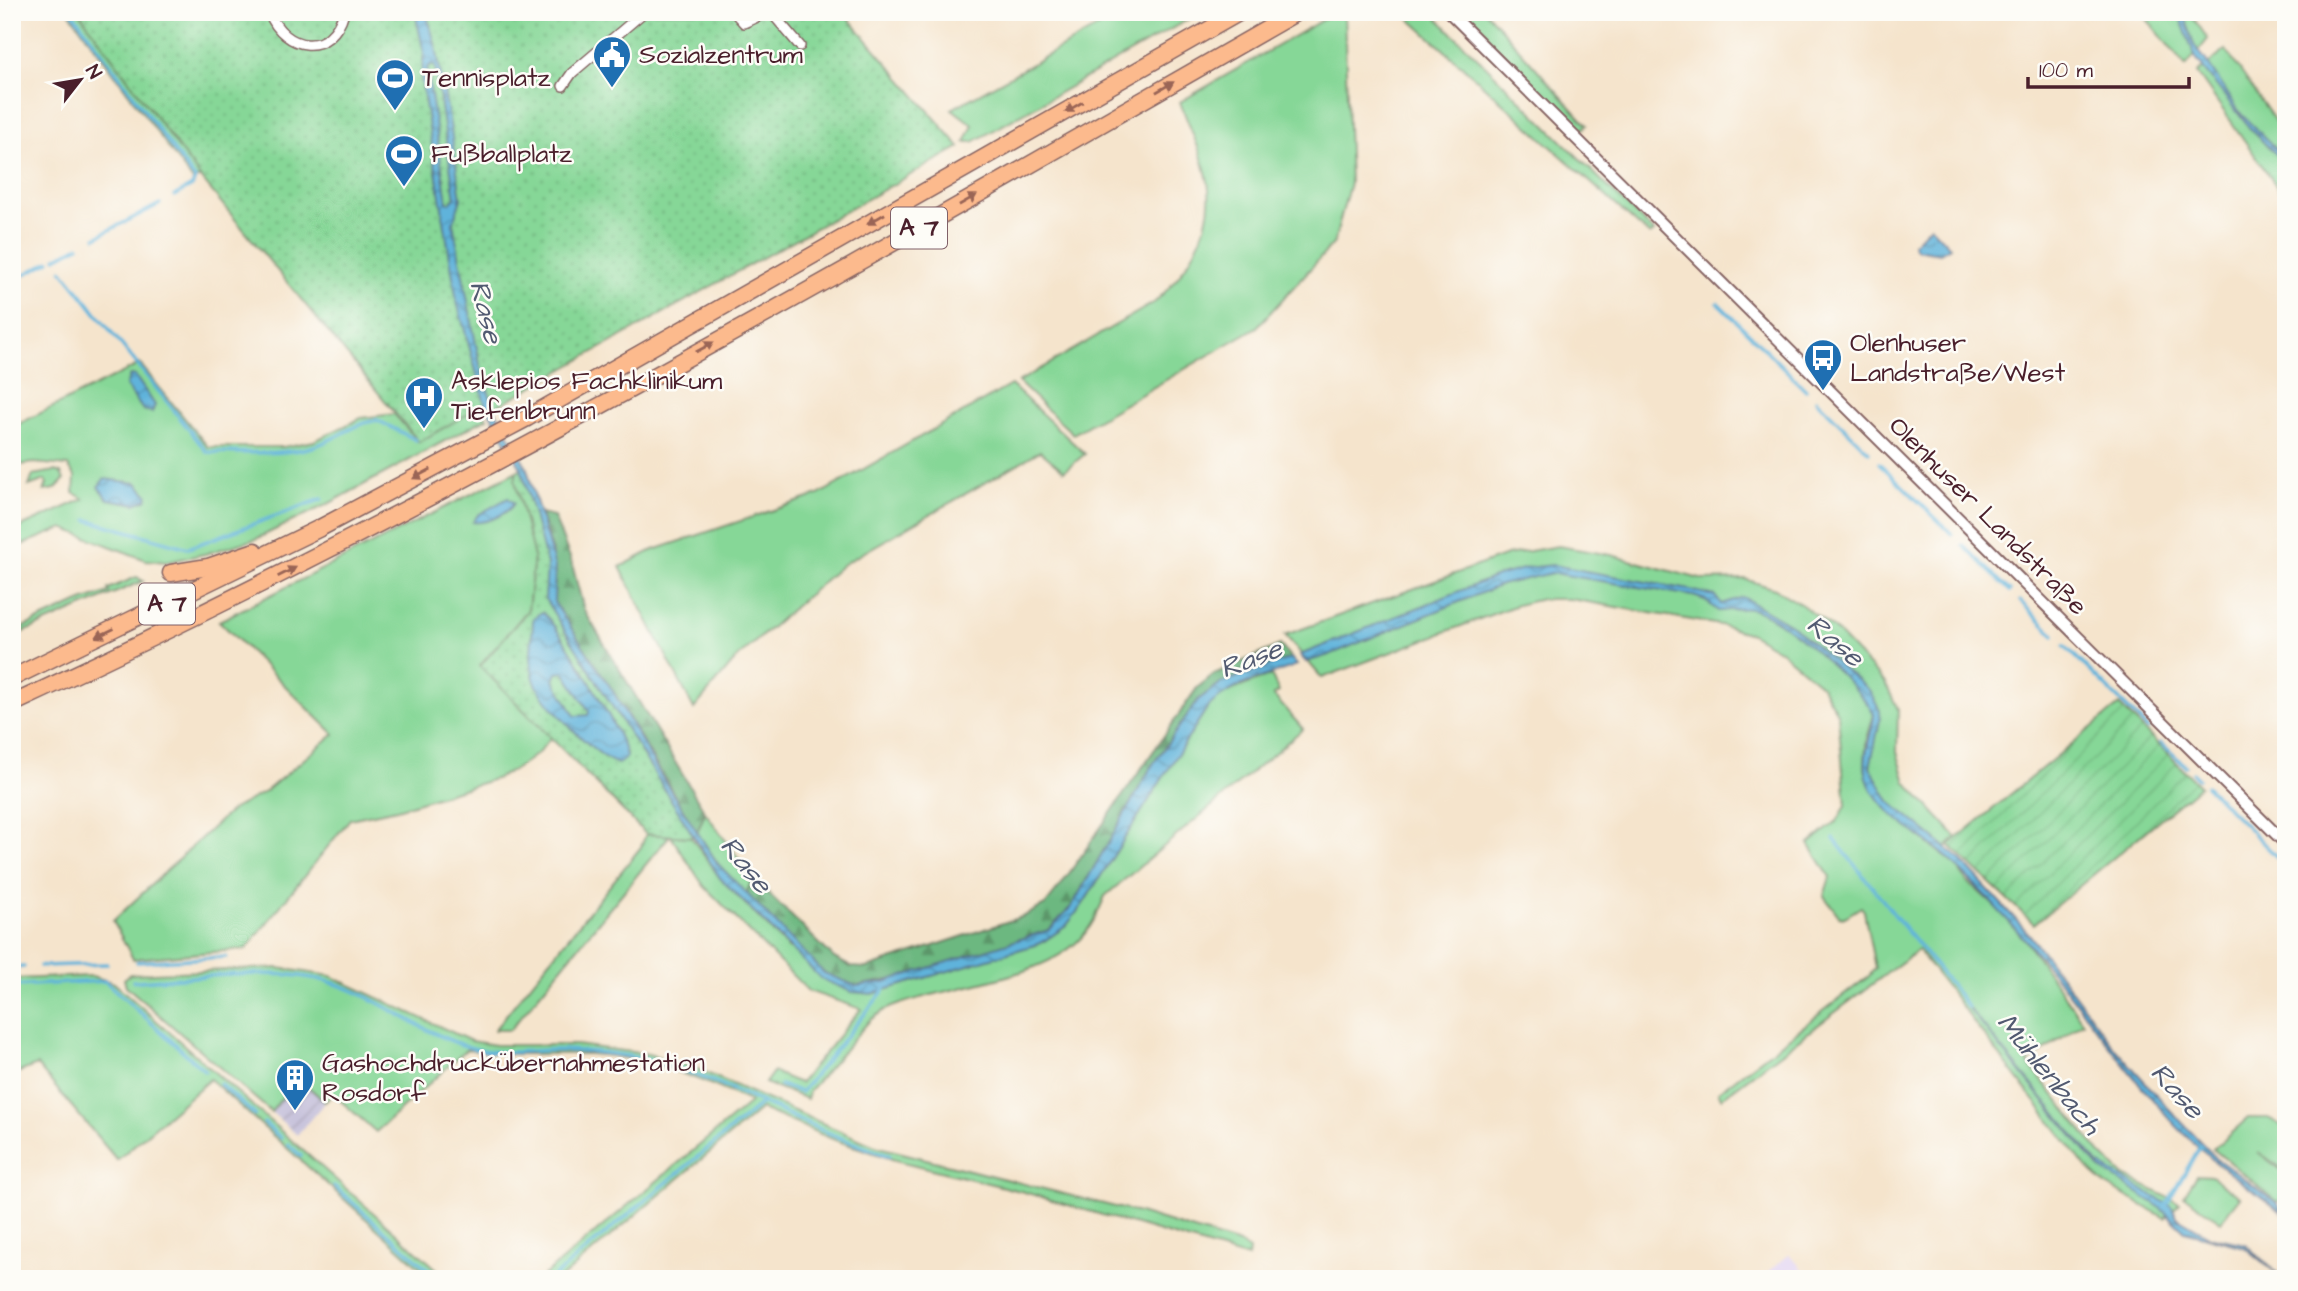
<svg xmlns="http://www.w3.org/2000/svg" width="2298" height="1291" font-family="'Architects Daughter',sans-serif">
<style>
.built{fill:#e2d4f3}
.industrial{fill:url(#industrial-furrows)}
.grass{fill:#86d797;stroke:#687b61;stroke-width:2}
.forest{fill:url(#forest-firs);stroke:#5b6c56;stroke-width:2}
.park{fill:url(#park-dots);stroke:#687b61;stroke-width:2}
.garden{fill:url(#garden-furrows);stroke:#687b61;stroke-width:2}
.water{fill:url(#water-waves);stroke:#546983;stroke-width:2;fill-rule:evenodd}
.lines{fill:none;stroke-linecap:round;stroke-linejoin:round}
.stream{stroke:#5fb3db;stroke-width:3.5}
.minor-casing{stroke:#866463;stroke-width:12}
.tertiary-casing{stroke:#866463;stroke-width:14}
.motorway-casing{stroke:#866463;stroke-width:19}
.minor{stroke:#fff;stroke-width:9}
.tertiary{stroke:#fff;stroke-width:10}
.motorway{stroke:#fcba8d;stroke-width:16}
.oneway{fill:#9a6557}
.labels{text-anchor:middle;dominant-baseline:central;stroke-width:5;stroke-linejoin:round;paint-order:stroke}
.shield{fill:#fdfcf7;stroke:#806168;stroke-width:2}
.shield-label{font-size:24px;font-weight:bold;fill:#4a1f2b}
.poi-label{font-size:26px;fill:#4a1f2b;stroke:#fdfcf7;text-anchor:start}
.street-label{font-size:26px;fill:#4a1f2b;stroke:#fdfcf7}
.water-label{font-size:28px;font-style:italic;fill:#525a71;stroke:#fdfcf7}
</style>
<defs>
<pattern id="industrial-furrows" width="10" height="10" patternUnits="userSpaceOnUse" patternTransform="scale(1.75)"><rect width="10" height="10" fill="#c5c0da"/><path d="M-1 1l2-2M0 10L10 0M9 11l2-2" fill="none" stroke="#aba5bb"/></pattern>
<pattern id="forest-firs" width="22" height="20" patternUnits="userSpaceOnUse" patternTransform="scale(1.75)"><rect width="22" height="20" fill="#6cb880"/><path d="M5 1l3.5 6h-7zM16 11l3.5 6h-7z" fill="#5b9569"/></pattern>
<pattern id="park-dots" width="8" height="8" patternUnits="userSpaceOnUse" patternTransform="scale(1.75)"><rect width="8" height="8" fill="#86d797"/><path d="M2 2h.1M6 6h.1" fill="none" stroke="#75b882" stroke-width="1.8" stroke-linecap="round"/></pattern>
<pattern id="garden-furrows" width="10" height="10" patternUnits="userSpaceOnUse" patternTransform="scale(1.75)"><rect width="10" height="10" fill="#86d797"/><path d="M-1 1l2-2M0 10L10 0M9 11l2-2" fill="none" stroke="#75b882"/></pattern>
<pattern id="water-waves" width="16" height="10" patternUnits="userSpaceOnUse" patternTransform="scale(1.75)"><rect width="16" height="10" fill="#5fb3db"/><path d="M0 5q4-4 8 0t8 0" fill="none" stroke="#5091b2"/></pattern>
</defs>
<rect width="100%" height="100%" fill="#fdfcf7"/>
<filter id="ink" filterUnits="userSpaceOnUse"><feTurbulence type="fractalNoise" baseFrequency=".0143" numOctaves="2"/><feDisplacementMap in="SourceGraphic" scale="14" xChannelSelector="R" yChannelSelector="G"/><feConvolveMatrix kernelMatrix="1 2 1 2 8 2 1 2 1" color-interpolation-filters="sRGB"/></filter>
<filter id="wash" filterUnits="userSpaceOnUse"><feTurbulence type="fractalNoise" baseFrequency=".00686" numOctaves="4" result="noise"/><feDisplacementMap in="SourceGraphic" scale="28" xChannelSelector="R" yChannelSelector="G"/><feGaussianBlur stdDeviation="1.57" result="paint"/><feColorMatrix in="noise" values="0 0 0 0 0 0 0 0 0 0 0 0 0 0 0 0 0 1.4 0 .05"/><feComposite in="paint" operator="in"/></filter>
<g filter="url(#wash)">
<rect width="100%" height="100%" fill="#f5e4cc"/>
<polygon class="built" points="1789,1254 1811,1279 1759,1279"/>
<polygon class="industrial" points="298,1077 325,1102 297,1135 271,1112"/>
<g class="grass">
<polygon points="69,12 79,12 200,177 193,181"/>
<polygon points="1125,12 1201,12 973,142 965,142 973,125 952,109"/>
<path d="M1336,12h8l6,171 -16,60 -77,84 -184,107 -55,-52 137,-80c30,-28 58,-70 54,-113 -3,-29 -19,-60 -29,-87z"/>
<polygon points="1402,12 1431,12 1654,232 1650,235 1639,226"/>
<polygon points="1458,12 1486,12 1587,125 1579,132"/>
<polygon points="2141,12 2189,12 2208,39 2186,67"/>
<polygon points="2226,50 2286,137 2286,204 2275,184 2197,73"/>
<polygon points="140,364 208,447 283,447 314,441 361,418 394,414 419,442 480,406 487,418 330,503 256,539 205,554 166,562 146,560 63,528 12,549 12,531 84,499 74,493 75,476 68,466 34,463 12,466 12,427"/>
<polygon points="1011,385 1085,454 1064,471 1040,451 842,565 737,658 694,709 620,567 651,551 818,495"/>
<polygon points="55,471 61,473 64,480 55,489 44,491 47,484 45,480 29,486 33,475"/>
<polygon points="517,471 534,557 528,610 481,666 551,737 539,752 519,767 498,778 397,809 350,819 246,949 133,959 113,921 230,811 266,791 334,734 219,621"/>
<path d="M1558,546l53,9 93,25 41,-1 30,10 27,16 32,24 51,54 13,26 -1,43 9,30 51,56 -11,10c-25,-20 -74,-47 -76,-83 -1,-19 11,-35 10,-54l-6,3 -8,29 -1,26 25,43 66,54 11,15 32,29 26,30 58,82 -55,41 73,91 23,22 56,27 -15,15 -59,-33 -20,-18 -168,-217 -197,148 -3,-6 151,-116 6,-8 -11,-57 -3,-4 -16,10 -6,-1 -15,-20 6,-19 -21,-33 28,-23 9,-15 -8,-91 -17,-30 -42,-35 -28,-16 -31,-9 -150,-26h-28l-25,6 -195,73 -37,-43 222,-80z"/>
<polygon points="137,577 143,581 12,637 14,631 82,601 109,592 108,589"/>
<path d="M1271,675l8,17 -6,3 30,34 -198,167c-7,17 -14,33 -28,46 -42,40 -138,44 -192,68l-15,10 -61,71 -2,8 -42,-16 8,-11 27,11 61,-74 -53,-18 -104,-105 -34,-51 -160,195h-16l147,-183 5,-13 45,3 29,41 68,70 84,46 169,-51 25,-17 17,-22 124,-196 13,-13z"/>
<polygon points="705,812 753,878 746,894 718,864 697,833"/>
<path d="M278,968l53,8 140,65 24,4h81l72,9 47,14 180,78 264,67 100,31 10,6 -1,8 -224,-66 -129,-32 -60,-20 -74,-31 -201,170h-20l211,-177c-50,-23 -103,-45 -160,-48 -41,-2 -83,4 -124,-5l-91,83 -43,-38 -8,8 -27,-25 -27,35 -145,-126 -2,-7 6,-5z"/>
<polygon points="92,976 114,983 448,1279 433,1279 210,1079 117,1160 37,1065 12,1075 12,979"/>
<polygon points="2248,1118 2268,1118 2286,1128 2286,1171 2258,1152 2286,1174 2286,1197 2278,1202 2213,1149"/>
<polygon points="2197,1175 2211,1176 2240,1197 2221,1221 2184,1196"/>
</g>
<g class="forest">
<polygon points="541,514 554,517 571,560 584,610 705,812 697,833 646,834 480,666 528,610 552,553"/>
<polygon points="1280,645 1291,658 1221,683 1199,700 1153,764 1072,906 1049,930 901,978 856,986 824,973 746,894 753,878 834,958 851,967 867,968 1024,916 1045,905 1061,885 1197,688 1214,674"/>
</g>
<g class="park">
<polygon points="79,12 843,12 960,147 494,408 485,404 419,442 200,177"/>
<polygon points="526,466 555,567 554,602 613,691 697,833 691,837 646,834 480,666 528,610 534,557 515,481 517,471"/>
</g>
<polygon class="garden" points="2119,705 2200,786 2034,924 1949,845"/>
<g class="water">
<path d="M415,12h11l10,35 15,83 10,69 -8,24 27,142 14,43 32,58 29,101 -1,35 59,89 47,83 58,90 106,109 32,13 28,-4 165,-52 23,-24 81,-142 45,-64 23,-17 70,-25 6,7c-31,12 -66,19 -90,43l-124,196 -17,22 -25,17 -169,51 -20,-2 -31,-13 -101,-101 -175,-279 2,-35 -26,-96 -36,-64 -28,-102 -36,-224 3,-25zM432,64l3,3 20,131 -5,5 -3,-1 -20,-134z"/>
<polygon points="2178,12 2184,12 2194,45 2205,59 2241,114 2286,159 2286,164 2251,130 2196,59"/>
<polygon points="1930,226 1950,247 1940,253 1916,249 1913,244"/>
<polygon points="130,375 135,376 155,405 152,412 143,410 126,386"/>
<polygon points="104,479 137,483 148,495 147,499 136,504 108,499 98,487"/>
<path d="M508,498l6,5c-6,11 -28,21 -41,19l5,-7z"/>
<path d="M1553,565l137,25 25,6 6,8 22,-7 48,28 78,65 11,21v9l-10,47 19,34 72,59 68,74 85,113 57,64 46,48 60,44 9,12c-34,-25 -70,-50 -100,-79 -69,-70 -119,-155 -187,-225 -14,-16 -29,-31 -44,-46 -26,-27 -68,-44 -85,-79 -12,-25 2,-48 4,-72 -14,-27 -93,-100 -123,-105 -10,-2 -22,2 -33,2l-13,-11 -12,-4 -141,-23 -51,12 -172,70 -23,7 -6,-7 197,-79 30,-8z"/>
<path d="M542,612c16,12 85,128 84,146l-8,6c-21,-6 -79,-65 -84,-85 -6,-20 -1,-41 -1,-61zM564,672l25,39 -1,4 -13,1 -21,-36 3,-7z"/>
<polygon points="1965,1004 2098,1164 2171,1206 2178,1218 2209,1236 2245,1244 2280,1276 2244,1247 2185,1231 2158,1206 2099,1168"/>
</g>
<g class="lines">
<g class="stream">
<polyline points="72,12 195,179 192,186 174,196"/>
<polyline points="96,237 160,204"/>
<polyline points="56,258 79,246"/>
<path d="M62,270l145,182c34,0 72,4 105,-5 24,-7 40,-23 65,-27l39,20"/>
<polyline points="12,281 50,261"/>
<polyline points="1718,303 1806,390"/>
<polyline points="1816,400 1869,452"/>
<polyline points="1879,463 1952,534"/>
<polyline points="88,520 188,548 322,499"/>
<polyline points="1963,545 2010,591"/>
<polyline points="2020,601 2054,635"/>
<polyline points="2064,645 2148,729"/>
<polyline points="2161,743 2186,766"/>
<polyline points="2193,773 2198,778"/>
<polyline points="2206,786 2284,864"/>
<polyline points="1834,839 1968,1007"/>
<polyline points="137,962 226,957"/>
<polyline points="40,966 107,964"/>
<polyline points="12,968 24,967"/>
<path d="M133,981c58,-2 145,-16 200,2 50,16 92,53 143,66 25,6 49,2 74,1 35,0 71,3 105,12 82,21 154,69 235,94"/>
<polyline points="12,986 105,981 205,1071"/>
<polyline points="220,1084 255,1115"/>
<polyline points="780,1085 801,1092 885,989"/>
<polyline points="264,1123 281,1138"/>
<polyline points="288,1144 301,1156"/>
<polyline points="334,1186 439,1279"/>
<polyline points="2165,1207 2201,1145"/>
<polyline points="551,1279 761,1104"/>
</g>
</g>
</g>
<g filter="url(#ink)">
<g class="lines">
<defs>
<g id="minor">
<path d="M269,12c16,40 62,46 75,0"/>
<polyline points="734,12 744,23 768,12"/>
<polyline points="771,12 800,46"/>
<polyline points="563,86 572,73 644,12"/>
</g>
<polyline id="tertiary" points="1449,12 2286,844"/>
<g id="motorway">
<polyline points="171,573 208,567 255,551"/>
<polyline points="12,678 320,528 527,418 1240,12"/>
<path d="M12,704c442,-204 863,-451 1285,-692"/>
</g>
</defs>
<use href="#minor" class="minor-casing"/>
<use href="#tertiary" class="tertiary-casing"/>
<use href="#motorway" class="motorway-casing"/>
<use href="#minor" class="minor"/>
<use href="#tertiary" class="tertiary"/>
<use href="#motorway" class="motorway"/>
</g>
<defs><path id="oneway-solid" d="M-6-.8H1V-3.2L6.5 0L1 3.2V.8H-6Z" transform="scale(1.75)"/></defs>
<g class="oneway">
<use href="#oneway-solid" transform="translate(1165 87) rotate(-30)"/>
<use href="#oneway-solid" transform="translate(1074 107) rotate(150)"/>
<use href="#oneway-solid" transform="translate(968 200) rotate(-30)"/>
<use href="#oneway-solid" transform="translate(876 219) rotate(150)"/>
<use href="#oneway-solid" transform="translate(705 347) rotate(-29)"/>
<use href="#oneway-solid" transform="translate(422 474) rotate(152)"/>
<use href="#oneway-solid" transform="translate(287 572) rotate(-27)"/>
<use href="#oneway-solid" transform="translate(105 633) rotate(154)"/>
</g>
</g>
<defs>
<symbol id="civic-pin" viewBox="-11 -11 22 30"><path d="M0 17L-7.5 6A9.5 9.5 0 1 1 7.5 6Z" fill="#1f6fb2" stroke="#fdfcf7"/><path d="M-.6-6.5H3V-4.5H.6V-3L4-1V1h2V6H-6V1h2V-1L-.6-3ZM-1.2 2.5V6h2.4V2.5Z" fill="#fff"/></symbol>
<symbol id="stadium-pin" viewBox="-11 -11 22 30"><path d="M0 17L-7.5 6A9.5 9.5 0 1 1 7.5 6Z" fill="#1f6fb2" stroke="#fdfcf7"/><path d="M0-5a6.5 5 0 1 0 0 10a6.5 5 0 1 0 0-10ZM-3.5-1.8h7v3.6h-7Z" fill="#fff"/></symbol>
<symbol id="bus-pin" viewBox="-11 -11 22 30"><path d="M0 17L-7.5 6A9.5 9.5 0 1 1 7.5 6Z" fill="#1f6fb2" stroke="#fdfcf7"/><path d="M-5-6H5V4H4V6H2V4H-2V6H-4V4H-5ZM-3.5-4V0h7V-4ZM-3.5 1.2v1.5H-2V1.2ZM2 1.2v1.5H3.5V1.2Z" fill="#fff"/></symbol>
<symbol id="hospital-pin" viewBox="-11 -11 22 30"><path d="M0 17L-7.5 6A9.5 9.5 0 1 1 7.5 6Z" fill="#1f6fb2" stroke="#fdfcf7"/><path d="M-5-5h3v3.5h4V-5h3V5h-3V1.5h-4V5h-3Z" fill="#fff"/></symbol>
<symbol id="building-pin" viewBox="-11 -11 22 30"><path d="M0 17L-7.5 6A9.5 9.5 0 1 1 7.5 6Z" fill="#1f6fb2" stroke="#fdfcf7"/><path d="M-4-6H4V6H1V3H-1V6H-4ZM-2.5-4.3h1.7v1.8h-1.7ZM.8-4.3h1.7v1.8H.8ZM-2.5-1h1.7V.8h-1.7ZM.8-1h1.7V.8H.8Z" fill="#fff"/></symbol>
</defs>
<g fill-rule="evenodd">
<use href="#civic-pin" x="590" y="33" width="44" height="60"/>
<use href="#stadium-pin" x="373" y="56" width="44" height="60"/>
<use href="#stadium-pin" x="382" y="132" width="44" height="60"/>
<use href="#bus-pin" x="1801" y="336" width="44" height="60"/>
<use href="#hospital-pin" x="402" y="374" width="44" height="60"/>
<use href="#building-pin" x="273" y="1056" width="44" height="60"/>
</g>
<g class="labels">
<g class="shield">
<rect x="891" y="207.5" width="56" height="41" rx="5"/>
<rect x="139" y="583.5" width="56" height="41" rx="5"/>
</g>
<g class="shield-label">
<text x="919" y="228">A 7</text>
<text x="167" y="604">A 7</text>
</g>
<g class="poi-label">
<text x="639" y="55">Sozialzentrum</text>
<text x="422" y="78">Tennisplatz</text>
<text x="431" y="154">Fußballplatz</text>
<text x="1850" y="343">Olenhuser<tspan x="1850" dy="30">Landstraße/West</tspan></text>
<text x="451" y="381">Asklepios Fachklinikum<tspan x="451" dy="30">Tiefenbrunn</tspan></text>
<text x="322" y="1063">Gashochdruckübernahmestation<tspan x="322" dy="30">Rosdorf</tspan></text>
</g>
<g class="street-label">
<text transform="translate(1988 516) rotate(45)">Olenhuser Landstraße</text>
</g>
<g class="water-label">
<text transform="translate(486 312) rotate(76)">Rase</text>
<text transform="translate(1835 641) rotate(40)">Rase</text>
<text transform="translate(1251 659) rotate(-21)">Rase</text>
<text transform="translate(746 865) rotate(51)">Rase</text>
<text transform="translate(2049 1074) rotate(51)">Mühlenbach</text>
<text transform="translate(2177 1091) rotate(48)">Rase</text>
</g>
</g>
<rect width="2298" height="1291" fill="none" stroke="#fdfcf7" stroke-width="42"/>
<g transform="translate(80 80) rotate(59)" stroke="#fdfcf7" stroke-width="5" paint-order="stroke">
<path d="M0-5L12 26L0 18L-12 26Z" fill="#4a1f2b"/>
<text y="-10" font-size="19" font-weight="bold" text-anchor="middle" fill="#4a1f2b">N</text>
</g>
<path d="M2028 77v10h161v-10" fill="none" stroke="#4a1f2b" stroke-width="3.5"/>
<text x="2039" y="77" font-size="21" fill="#4a1f2b" stroke="#fdfcf7" stroke-width="5" paint-order="stroke">100 m</text>
</svg>
